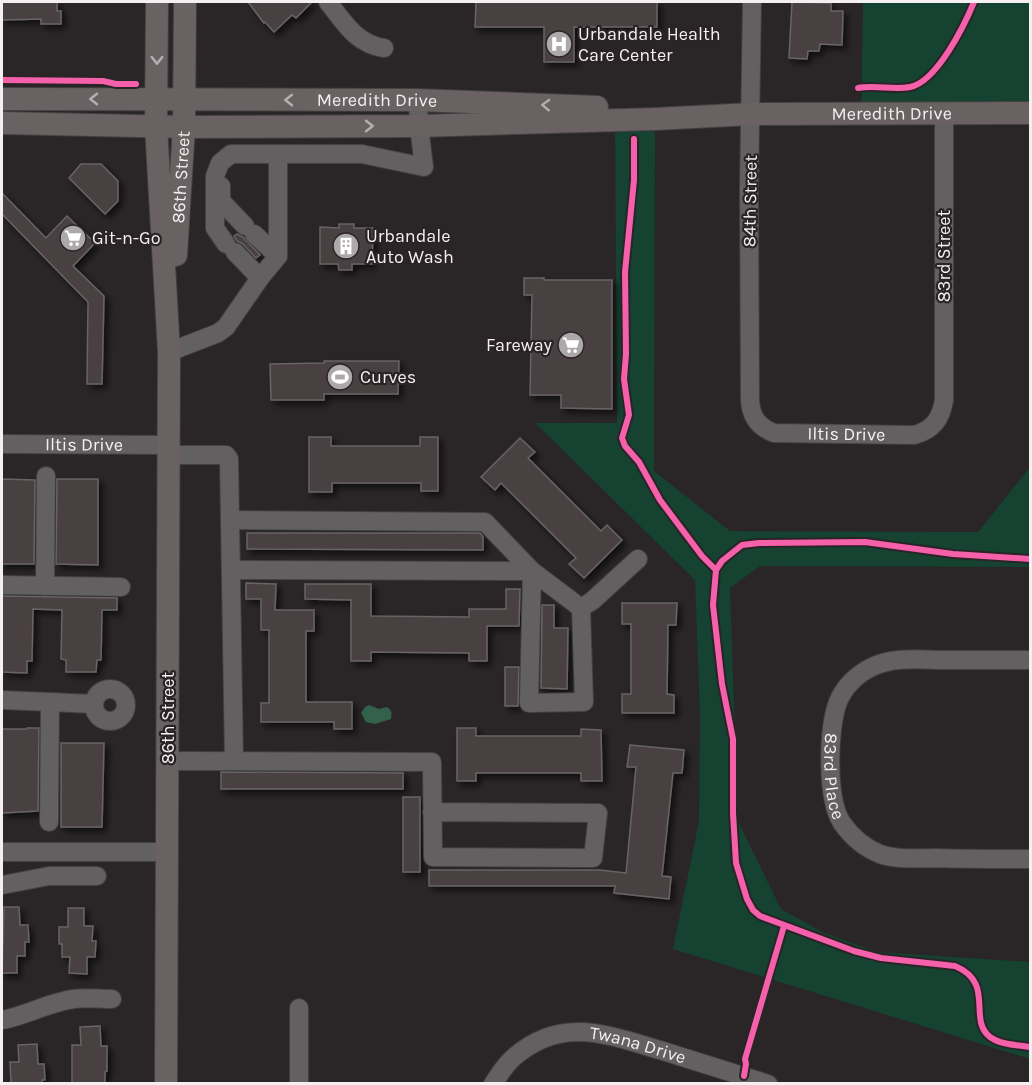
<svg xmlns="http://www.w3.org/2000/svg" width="1032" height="1085" font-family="Karla,sans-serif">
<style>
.green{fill:#154231}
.water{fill:#33614c}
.building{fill:#4a3f42;stroke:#676465;stroke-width:1.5;filter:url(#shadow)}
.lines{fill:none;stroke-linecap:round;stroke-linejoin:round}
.minor-casing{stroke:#434041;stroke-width:20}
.major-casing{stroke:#434041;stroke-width:24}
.minor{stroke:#636061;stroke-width:18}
.major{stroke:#6a6163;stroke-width:22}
.cycleway-casing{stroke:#2b2426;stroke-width:10}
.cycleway{stroke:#f560ab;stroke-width:6}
.oneway{stroke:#b6afb1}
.labels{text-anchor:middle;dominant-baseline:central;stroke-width:4.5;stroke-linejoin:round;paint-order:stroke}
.poi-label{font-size:18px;fill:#f4eff0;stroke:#2b2426;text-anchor:start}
.street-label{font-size:18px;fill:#f4eff0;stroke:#2b2426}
</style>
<defs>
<filter id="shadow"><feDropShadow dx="4" dy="4" stdDeviation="3" flood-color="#0009"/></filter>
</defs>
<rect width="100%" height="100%" fill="#2a2527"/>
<g class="green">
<polygon points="863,2 1030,2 1030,113 861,112"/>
<polygon points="655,119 654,471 730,531 978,532 1030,467 1030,567 760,566 730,588 738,821 781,909 824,933 877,952 1030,962 1030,1059 673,949 699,821 700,715 695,580 535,423 617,423 615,120"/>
</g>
<path class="water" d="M369,705l10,4 8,-2c5,3 5,6 4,12l-16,5 -9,-2 -5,-9 4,-6z"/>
<g class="building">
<polygon points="2,2 57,2 57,11 61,11 61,24 41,24 41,19 2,20"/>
<polygon points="248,2 312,2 296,18 292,15 274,32 265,22 264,23"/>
<polygon points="476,2 657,2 657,27 574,27 574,62 544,62 544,27 475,27"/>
<polygon points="792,2 831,3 831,11 843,11 842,45 820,44 819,51 808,51 807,59 789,58"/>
<polygon points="81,164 101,164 118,181 118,201 105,214 69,178"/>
<polygon points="2,193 46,238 67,216 95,243 73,266 104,296 102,384 87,384 88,302 2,214"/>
<polygon points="339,224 354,224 354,228 373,228 372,264 352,264 352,270 339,270 338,264 320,264 320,227 339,228"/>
<polygon points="237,234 243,237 260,255 256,258 243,244 237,241 234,236"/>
<polygon points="524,278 544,278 544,280 612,280 612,409 561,408 561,395 530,395 532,295 524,295"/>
<polygon points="324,361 399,361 398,394 324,394 324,400 271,400 270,364 324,363"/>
<polygon points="309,437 331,437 331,446 420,446 420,437 438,437 438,491 421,491 421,483 332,483 332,492 309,492"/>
<polygon points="520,438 535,452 528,458 601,531 607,525 622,540 584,578 569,564 576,558 501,483 495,490 481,477"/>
<polygon points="2,479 35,480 34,564 2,564"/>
<polygon points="57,479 98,479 98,565 56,564"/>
<polygon points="247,533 480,533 483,537 483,550 247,549"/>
<polygon points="246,583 276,584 275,610 314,610 314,631 306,631 306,702 352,702 352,729 334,729 334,722 261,722 261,703 269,703 269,630 261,630 261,599 246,599"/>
<polygon points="305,584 371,584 371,616 469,617 469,609 506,609 506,589 520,589 519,626 487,626 487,661 469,661 469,653 371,652 371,661 351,661 351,600 305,599"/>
<polygon points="2,596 117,598 117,610 102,610 101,660 97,660 96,672 66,672 66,660 61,659 62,610 33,609 32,661 27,661 27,673 2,672"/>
<polygon points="622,603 677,603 676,625 668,625 667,694 674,695 674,713 622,713 622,694 631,694 631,624 622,624"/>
<polygon points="542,605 554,605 554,628 568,628 567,689 541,688"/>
<polygon points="505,667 519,667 518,706 505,706"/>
<polygon points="27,728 39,728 38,811 2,813 2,729 27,729"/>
<polygon points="457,728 476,728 476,736 581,736 581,729 601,730 602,781 581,781 581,773 476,773 476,781 457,781"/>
<polygon points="61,743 104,743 102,827 61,827"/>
<polygon points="630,745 684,750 682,773 673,773 662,876 671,877 669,899 614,893 615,886 429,886 429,870 600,870 626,873 636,767 627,767"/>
<polygon points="221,772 403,773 403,789 221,789"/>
<rect x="403" y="797" width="17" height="75"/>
<polygon points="4,907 19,907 20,925 28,925 29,942 25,942 25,956 17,956 17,973 2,973"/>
<polygon points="68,908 84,908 84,926 93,926 92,941 96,941 95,957 87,957 87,974 69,973 70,957 62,957 62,944 59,944 59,927 68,927"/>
<polygon points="100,1026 101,1046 107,1046 107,1071 105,1072 105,1083 72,1083 72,1045 81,1045 80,1027"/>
<polygon points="37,1044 38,1064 44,1064 45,1080 42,1080 42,1083 11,1083 10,1062 19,1062 18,1045"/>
</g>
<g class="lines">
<defs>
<g id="minor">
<path d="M328,2c16,20 28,42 56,46"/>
<path id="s1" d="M752,2l-3,186 1,212c1,17 8,27 24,33l140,2c19,-5 27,-16 30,-35v-287"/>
<polyline points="221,186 221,201 245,226"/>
<polyline points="254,234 278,256"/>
<polyline points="226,244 215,228 215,176 220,163 231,154 362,154 424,167 419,126 418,100"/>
<polyline points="235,252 260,278"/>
<polyline points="169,352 218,333 226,327 260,278 278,256 278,154"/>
<path id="s2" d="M2,444l167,1"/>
<polyline points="169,455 226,455 229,459 234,761"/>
<polyline points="231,520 485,522 532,571 581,608 584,702 529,703 532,571"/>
<polyline points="231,570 532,571"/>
<polyline points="2,585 121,587"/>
<polyline points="45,586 46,476"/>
<polyline points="581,608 592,601 638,559"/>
<path id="s3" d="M1030,660c-27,0 -54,0 -82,0 -25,0 -53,-4 -76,7 -15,7 -28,20 -34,35 -10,26 -12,97 4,121 9,13 23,25 38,31 17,6 38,4 55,4 32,1 64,1 95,1"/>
<circle cx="110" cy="705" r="16"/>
<polyline points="2,700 50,702 49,822"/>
<polyline points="50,702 93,704"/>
<polyline points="168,761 432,762 433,857 593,858 598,813 432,812"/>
<polyline points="2,852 167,852"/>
<polyline points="2,885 49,876 97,876"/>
<path d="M2,1020c24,-4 47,-18 72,-21 12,-2 25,0 38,0"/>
<polyline points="299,1084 299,1008"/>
<path id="s4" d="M493,1084c6,-9 12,-19 20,-26 49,-43 95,-23 150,-7 35,11 70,22 105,33"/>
</g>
<g id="major">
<polyline points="157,2 156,126 169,352 166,1084"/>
<path id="s5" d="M2,99l416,1 179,7"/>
<path id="s6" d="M2,123l182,4 235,-1 236,-7 97,-5 278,-1"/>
<path id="s7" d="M176,255l8,-128 1,-125"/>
</g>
</defs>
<use href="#minor" class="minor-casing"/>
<use href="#major" class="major-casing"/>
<use href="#minor" class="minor"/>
<use href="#major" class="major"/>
<defs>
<g id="cycleway">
<polyline points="2,80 103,81 116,84 136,84"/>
<path d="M858,88c17,-3 35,2 52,-1 27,-5 55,-63 64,-85"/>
<polyline points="634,139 634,180 625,272 626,354 624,379 629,415 622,438 625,446 639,462 660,500 702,556 716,570"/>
<path d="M1030,559l-77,-5 -88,-12 -106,1 -17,2 -20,16 -6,9 -3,35 9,79 11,55v74l3,50 11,36 6,11 7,6 94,35 27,7 74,8c41,17 12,53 35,71 11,8 28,8 40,10"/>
<polyline points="744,1076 746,1064 745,1059 784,926"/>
</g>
</defs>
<use href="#cycleway" class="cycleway-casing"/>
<use href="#cycleway" class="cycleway"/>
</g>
<defs><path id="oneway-chevron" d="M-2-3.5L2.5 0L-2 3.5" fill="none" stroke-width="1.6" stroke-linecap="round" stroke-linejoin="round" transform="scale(1.5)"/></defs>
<g class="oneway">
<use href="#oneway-chevron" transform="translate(157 60) rotate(90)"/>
<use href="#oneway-chevron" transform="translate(94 99) rotate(180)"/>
<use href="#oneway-chevron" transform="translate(289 100) rotate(-180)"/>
<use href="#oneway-chevron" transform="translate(546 105) rotate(-178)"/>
<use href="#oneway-chevron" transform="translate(369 126)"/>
</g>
<defs>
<symbol id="hospital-disc" viewBox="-11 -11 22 22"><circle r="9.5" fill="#ada8aa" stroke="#2b2426"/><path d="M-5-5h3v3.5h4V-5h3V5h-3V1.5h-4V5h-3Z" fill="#fff"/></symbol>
<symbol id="supermarket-disc" viewBox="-11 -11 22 22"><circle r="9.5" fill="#ada8aa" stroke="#2b2426"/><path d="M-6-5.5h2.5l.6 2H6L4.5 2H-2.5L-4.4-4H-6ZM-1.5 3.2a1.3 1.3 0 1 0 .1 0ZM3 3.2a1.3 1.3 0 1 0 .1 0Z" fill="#fff"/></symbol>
<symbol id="building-disc" viewBox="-11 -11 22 22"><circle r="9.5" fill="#ada8aa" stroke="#2b2426"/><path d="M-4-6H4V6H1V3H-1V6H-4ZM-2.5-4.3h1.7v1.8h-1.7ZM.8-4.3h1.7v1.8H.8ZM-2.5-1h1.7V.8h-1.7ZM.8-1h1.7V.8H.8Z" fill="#fff"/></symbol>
<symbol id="stadium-disc" viewBox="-11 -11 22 22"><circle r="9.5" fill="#ada8aa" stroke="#2b2426"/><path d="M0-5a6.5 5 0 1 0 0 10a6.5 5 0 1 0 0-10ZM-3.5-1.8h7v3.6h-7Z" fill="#fff"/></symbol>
</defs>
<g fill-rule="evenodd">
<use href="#hospital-disc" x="544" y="29" width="30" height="30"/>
<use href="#supermarket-disc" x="58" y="223" width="30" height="30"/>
<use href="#building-disc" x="331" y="231" width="30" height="30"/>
<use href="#supermarket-disc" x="556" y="330" width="30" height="30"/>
<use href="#stadium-disc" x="325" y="362" width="30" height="30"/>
</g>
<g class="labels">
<g class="poi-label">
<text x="578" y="34">Urbandale Health<tspan x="578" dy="21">Care Center</tspan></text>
<text x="366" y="236">Urbandale<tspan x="366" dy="21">Auto Wash</tspan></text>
<text x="92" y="238">Git-n-Go</text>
<text x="552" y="345" text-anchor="end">Fareway</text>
<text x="360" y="377">Curves</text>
</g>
<g class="street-label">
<text stroke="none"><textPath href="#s5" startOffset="375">Meredith Drive</textPath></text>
<text stroke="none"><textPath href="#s6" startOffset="890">Meredith Drive</textPath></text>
<text stroke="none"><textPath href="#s7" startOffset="78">86th Street</textPath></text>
<text transform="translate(750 201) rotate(-89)">84th Street</text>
<text transform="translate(944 256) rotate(-90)">83rd Street</text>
<text stroke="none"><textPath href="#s1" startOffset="514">Iltis Drive</textPath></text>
<text stroke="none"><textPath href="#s2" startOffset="82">Iltis Drive</textPath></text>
<text transform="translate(168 718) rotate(-90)">86th Street</text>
<text stroke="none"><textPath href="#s3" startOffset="284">83rd Place</textPath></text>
<text stroke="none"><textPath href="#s4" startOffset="166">Twana Drive</textPath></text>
</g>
</g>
<rect width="1032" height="1085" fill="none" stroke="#f4eff0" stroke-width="6"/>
</svg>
